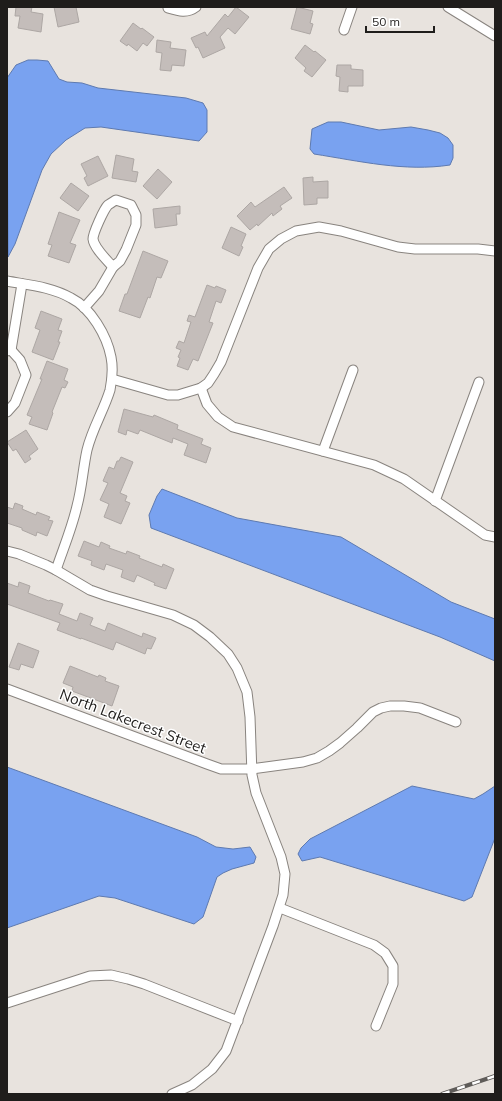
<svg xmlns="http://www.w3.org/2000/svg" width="502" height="1101" font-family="Mulish,sans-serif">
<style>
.water{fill:#79a2f0;stroke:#5e7ab0}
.building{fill:#c4bdba;stroke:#ada7a4}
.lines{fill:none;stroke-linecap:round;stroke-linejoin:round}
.minor-casing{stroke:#89847f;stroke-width:11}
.minor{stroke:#fff;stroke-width:9}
.rail-casing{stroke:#5f5c59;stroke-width:4}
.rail{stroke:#fff;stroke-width:2.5;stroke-dasharray:8;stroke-linecap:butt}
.labels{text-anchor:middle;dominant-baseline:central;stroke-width:3;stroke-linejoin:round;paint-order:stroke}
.street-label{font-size:15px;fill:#1f1d1b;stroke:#fff}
</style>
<rect width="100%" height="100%" fill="#e8e3de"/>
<g class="water">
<polygon points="28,60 37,60 48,61 59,79 67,82 82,83 98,88 186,98 203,103 207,110 207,132 199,141 101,127 85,128 66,140 51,154 42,170 15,244 8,257 7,78 16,65"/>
<path d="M328,122h13l38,8 32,-3 17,3 12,3 8,5 5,7v13l-3,7c-45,7 -91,-4 -136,-11l-4,-5 2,-20z"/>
<polygon points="162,489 237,518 341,537 451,602 495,619 495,661 440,637 151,528 149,515 157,496"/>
<polygon points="7,767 197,837 216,847 233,849 250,847 256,857 254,863 232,869 223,873 217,877 203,917 194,924 115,898 99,896 7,928"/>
<polygon points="412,786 474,799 483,794 495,786 495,838 472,897 464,901 320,857 302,861 298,854 301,848 310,839"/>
</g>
<g class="building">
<polygon points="16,7 32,7 31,12 43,14 41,32 18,28 20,16 15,16"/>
<polygon points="54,7 76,7 79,22 58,27"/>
<polygon points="236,7 249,17 235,34 228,28 220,37 225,48 203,58 198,47 196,48 191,38 205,32 207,36 225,14 228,17"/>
<polygon points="297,7 313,11 310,23 313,24 310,34 291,29"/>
<polygon points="133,23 141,29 142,28 154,37 147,46 143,43 137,51 128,44 127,46 120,41"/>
<polygon points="157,40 171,42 170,48 186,50 184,66 172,65 171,71 160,70 162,53 156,52"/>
<polygon points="305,45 314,52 315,51 326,60 312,77 304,71 306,68 295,58"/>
<polygon points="337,65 351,65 351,69 363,70 363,86 348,86 348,92 339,91 340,77 336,76"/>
<polygon points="116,155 134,159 132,171 138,172 136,182 112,178"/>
<polygon points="98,156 108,176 88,186 84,178 87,176 81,164"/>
<polygon points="158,169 172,182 157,199 143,186"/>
<polygon points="313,177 313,182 328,181 328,198 317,198 317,204 304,205 303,178"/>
<polygon points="71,183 89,196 78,211 60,198"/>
<polygon points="284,187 292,198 280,206 282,209 273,216 272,213 258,226 257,224 250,230 237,216 251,202 255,207"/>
<polygon points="180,206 180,214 176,214 177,225 155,228 153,209"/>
<polygon points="59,212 80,220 70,243 76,245 69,263 48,256 52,245 48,244"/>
<polygon points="231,227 246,234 241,246 243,247 239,256 222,248"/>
<polygon points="143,251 168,261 161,278 157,277 150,298 148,297 140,318 119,311 125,294 127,294"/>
<polygon points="207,285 215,288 216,286 226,290 221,303 216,301 209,322 213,323 198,361 193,359 188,370 177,366 180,358 178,357 181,350 176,348 179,341 184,343 191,322 187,321 189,315 195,317"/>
<polygon points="41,311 62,319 58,330 62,331 58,342 60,342 53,360 32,352 40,330 35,328"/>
<polygon points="47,361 68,369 64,380 68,382 65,388 62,387 52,412 53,413 47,430 29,424 32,417 27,415 42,379 40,379"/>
<polygon points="124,409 153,417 154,415 178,425 177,429 203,439 201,444 211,448 206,463 184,455 188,444 173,438 172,443 140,430 138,434 127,430 126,435 118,432"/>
<polygon points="26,430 38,449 29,456 31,459 25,463 16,449 13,451 7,442"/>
<polygon points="121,457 133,462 120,493 127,496 125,501 130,503 121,524 104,517 109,504 100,500 108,483 103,481 109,467 114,469 117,461 119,461"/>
<polygon points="15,503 23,506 22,509 36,515 37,512 50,517 48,520 53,521 47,536 37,532 36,536 22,530 22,528 7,523 7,507 13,509"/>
<polygon points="84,541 99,547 101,542 110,546 109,548 126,554 127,551 140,556 139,558 162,567 163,564 174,569 166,589 154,585 155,583 137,575 134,582 121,577 123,570 106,564 104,570 91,565 92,561 78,556"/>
<polygon points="19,582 30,586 28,593 49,601 50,600 63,604 59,614 77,621 80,613 93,618 90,625 105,631 108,623 142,637 143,633 156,638 151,649 147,648 145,654 116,642 113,650 81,638 81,639 57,630 60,623 7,604 7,583 18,587"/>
<polygon points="18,643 39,651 33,668 21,664 19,670 9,667"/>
<polygon points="70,666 98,677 99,675 106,678 105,681 119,686 112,706 72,691 73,687 63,683"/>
</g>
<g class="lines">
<defs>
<g id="minor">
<polyline points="448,7 495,36"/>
<path d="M168,8c10,3 19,6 28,-1"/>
<polyline points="344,30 352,7"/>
<path d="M116,200l15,5 5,10v10l-10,25 -6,11 -7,6c-6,-7 -19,-19 -20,-28 0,-6 11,-30 15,-34 3,-2 6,-4 8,-5z"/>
<path d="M7,281c22,4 45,6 64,17 20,10 36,38 40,59 2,10 1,23 -1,33 -6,20 -18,39 -23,60 -4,18 -5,38 -10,56 -5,22 -14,43 -21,64"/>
<polyline points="84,308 99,291 113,267"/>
<polyline points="11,350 22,284"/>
<polyline points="7,351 11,350 20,360 26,375 15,403 7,412"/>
<polyline points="112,379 168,395 178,395 201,388 208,383 214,374 221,362 258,268 269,249 281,239 296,231 319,227 341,231 398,247 415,249 478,249 495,251"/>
<polyline points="201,388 207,404 218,417 233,427 374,465 404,479 485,535 495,537"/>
<polyline points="323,451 353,370"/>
<polyline points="435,501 479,382"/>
<polyline points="7,551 19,554 46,565 56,570 90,590 107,596 173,615 194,625 210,637 228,654 237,668 247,692 250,717 252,775 256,793 281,857 285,874 283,895 273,926 226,1051 212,1069 192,1085 172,1094"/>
<polyline points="7,689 207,764 221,769 251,769 303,762 317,758 329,751 340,743 357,728 373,712 381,708 390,706 404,706 420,708 456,722"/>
<polyline points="280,908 374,945 385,953 393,966 393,984 376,1026"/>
<polyline points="7,1003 90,976 111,975 128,979 144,984 238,1021"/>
</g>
</defs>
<use href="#minor" class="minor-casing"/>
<use href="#minor" class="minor"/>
<defs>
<polyline id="rail" points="442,1094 495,1076"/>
</defs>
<use href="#rail" class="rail-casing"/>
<use href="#rail" class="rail"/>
</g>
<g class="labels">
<g class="street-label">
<text transform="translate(133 721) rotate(21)">North Lakecrest Street</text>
</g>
</g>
<rect width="502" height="1101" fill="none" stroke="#1f1d1b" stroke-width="16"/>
<path d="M366 26v6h68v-6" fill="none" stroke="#1f1d1b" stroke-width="2"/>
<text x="372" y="26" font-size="12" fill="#1f1d1b" stroke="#ffffff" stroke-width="3" paint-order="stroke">50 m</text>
</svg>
